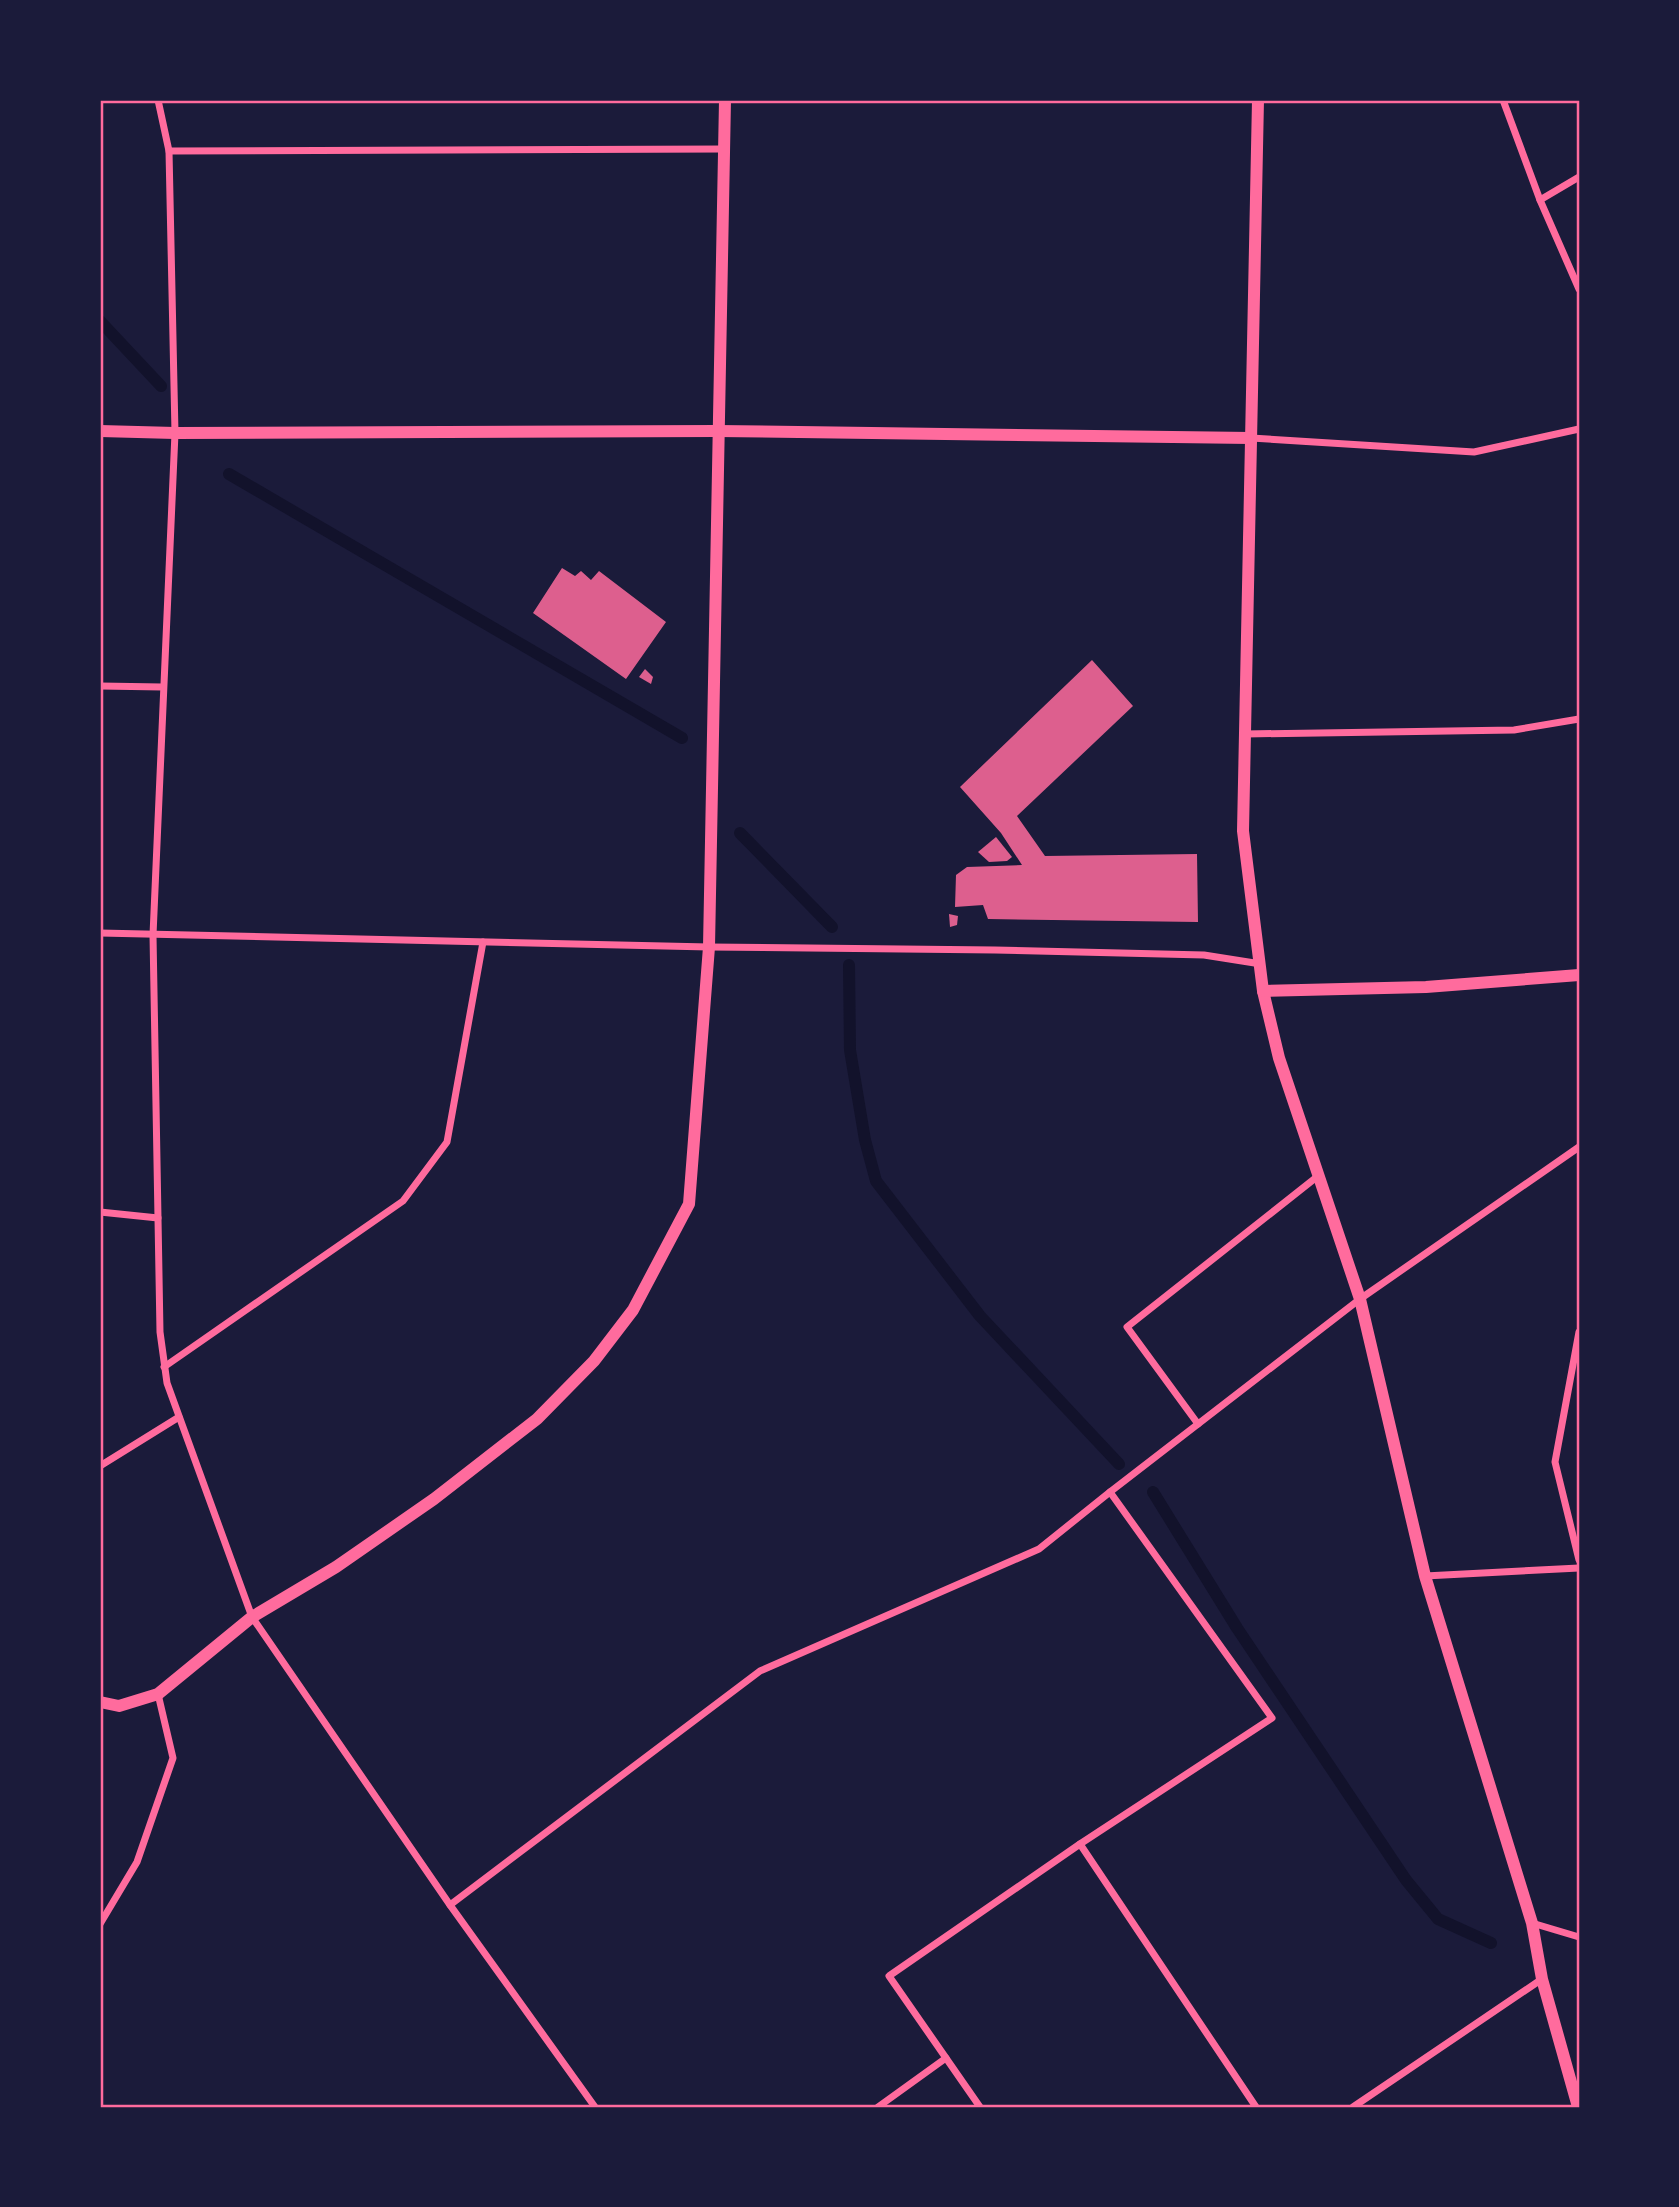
<svg xmlns="http://www.w3.org/2000/svg" width="1679" height="2207" font-family="Inter,sans-serif">
<style>
.lines{fill:none;stroke-linecap:round;stroke-linejoin:round}
.stream{stroke:#12122b;stroke-width:12}
.building{fill:#dd5f8e}
.minor{stroke:#ff6b9d;stroke-width:7}
.tertiary{stroke:#ff6b9d;stroke-width:12}
.neatline{fill:none;stroke:#ff6b9d;stroke-width:2.5}
</style>
<rect width="100%" height="100%" fill="#1b1b3a"/>
<g class="lines">
<g class="stream">
<polyline points="100,321 161,386"/>
<polyline points="229,474 682,738"/>
<polyline points="740,833 832,927"/>
<polyline points="849,965 850,1050 865,1140 876,1181 980,1316 1119,1464"/>
<polyline points="1153,1492 1237,1628 1406,1880 1438,1919 1491,1943"/>
</g>
</g>
<g class="building">
<polygon points="562,568 575,576 581,571 591,580 599,571 666,622 626,679 533,613"/>
<polygon points="1092,660 1133,706 1017,816 1045,856 1197,854 1198,922 988,919 983,905 955,907 956,875 967,867 1022,865 1001,833 960,787"/>
<polygon points="645,669 653,677 651,684 639,677"/>
<polygon points="996,837 1012,857 1007,861 989,862 978,852"/>
<polygon points="949,914 958,916 957,925 950,927"/>
</g>
<g class="lines">
<g class="minor">
<polyline points="158,100 169,151 175,433 153,935 160,1332 167,1383 252,1617 450,1905 595,2107"/>
<polyline points="1503,100 1540,200 1579,289"/>
<polyline points="169,151 724,149"/>
<polyline points="1540,200 1579,177"/>
<polyline points="1251,438 1474,452 1579,429"/>
<polyline points="100,686 162,687"/>
<polyline points="1245,734 1514,730 1579,719"/>
<polyline points="100,933 709,947 995,950 1204,955 1261,964"/>
<polyline points="100,1212 158,1218"/>
<polyline points="1579,1332 1555,1462 1579,1560"/>
<polyline points="164,1367 403,1201 447,1142 483,942"/>
<polyline points="1198,1424 1127,1327 1318,1176"/>
<polyline points="100,1466 179,1417"/>
<polyline points="1425,1576 1579,1568"/>
<polyline points="1080,1844 1256,2107"/>
<polyline points="450,1905 760,1671 1039,1549 1110,1492"/>
<polyline points="1532,1923 1579,1937"/>
<polyline points="100,1924 137,1862 173,1758 158,1694"/>
<polyline points="878,2107 946,2058"/>
<polyline points="980,2107 889,1976 1080,1844 1272,1718 1110,1492 1360,1299 1579,1147"/>
<polyline points="1353,2107 1542,1979"/>
</g>
<g class="tertiary">
<polyline points="1258,100 1243,831 1263,991 1279,1058 1360,1299 1425,1576 1532,1923 1542,1979 1578,2107"/>
<polyline points="100,431 175,433 717,431 1251,438"/>
<polyline points="1263,991 1426,987 1579,975"/>
<polyline points="100,1702 119,1706 158,1694 252,1617 336,1567 434,1499 537,1419 594,1361 633,1310 689,1204 709,947 725,100"/>
</g>
</g>
<rect width="1679" height="2207" fill="none" stroke="#1b1b3a" stroke-width="203"/>
<rect x="102" y="102" width="1476" height="2004" class="neatline"/>
</svg>
